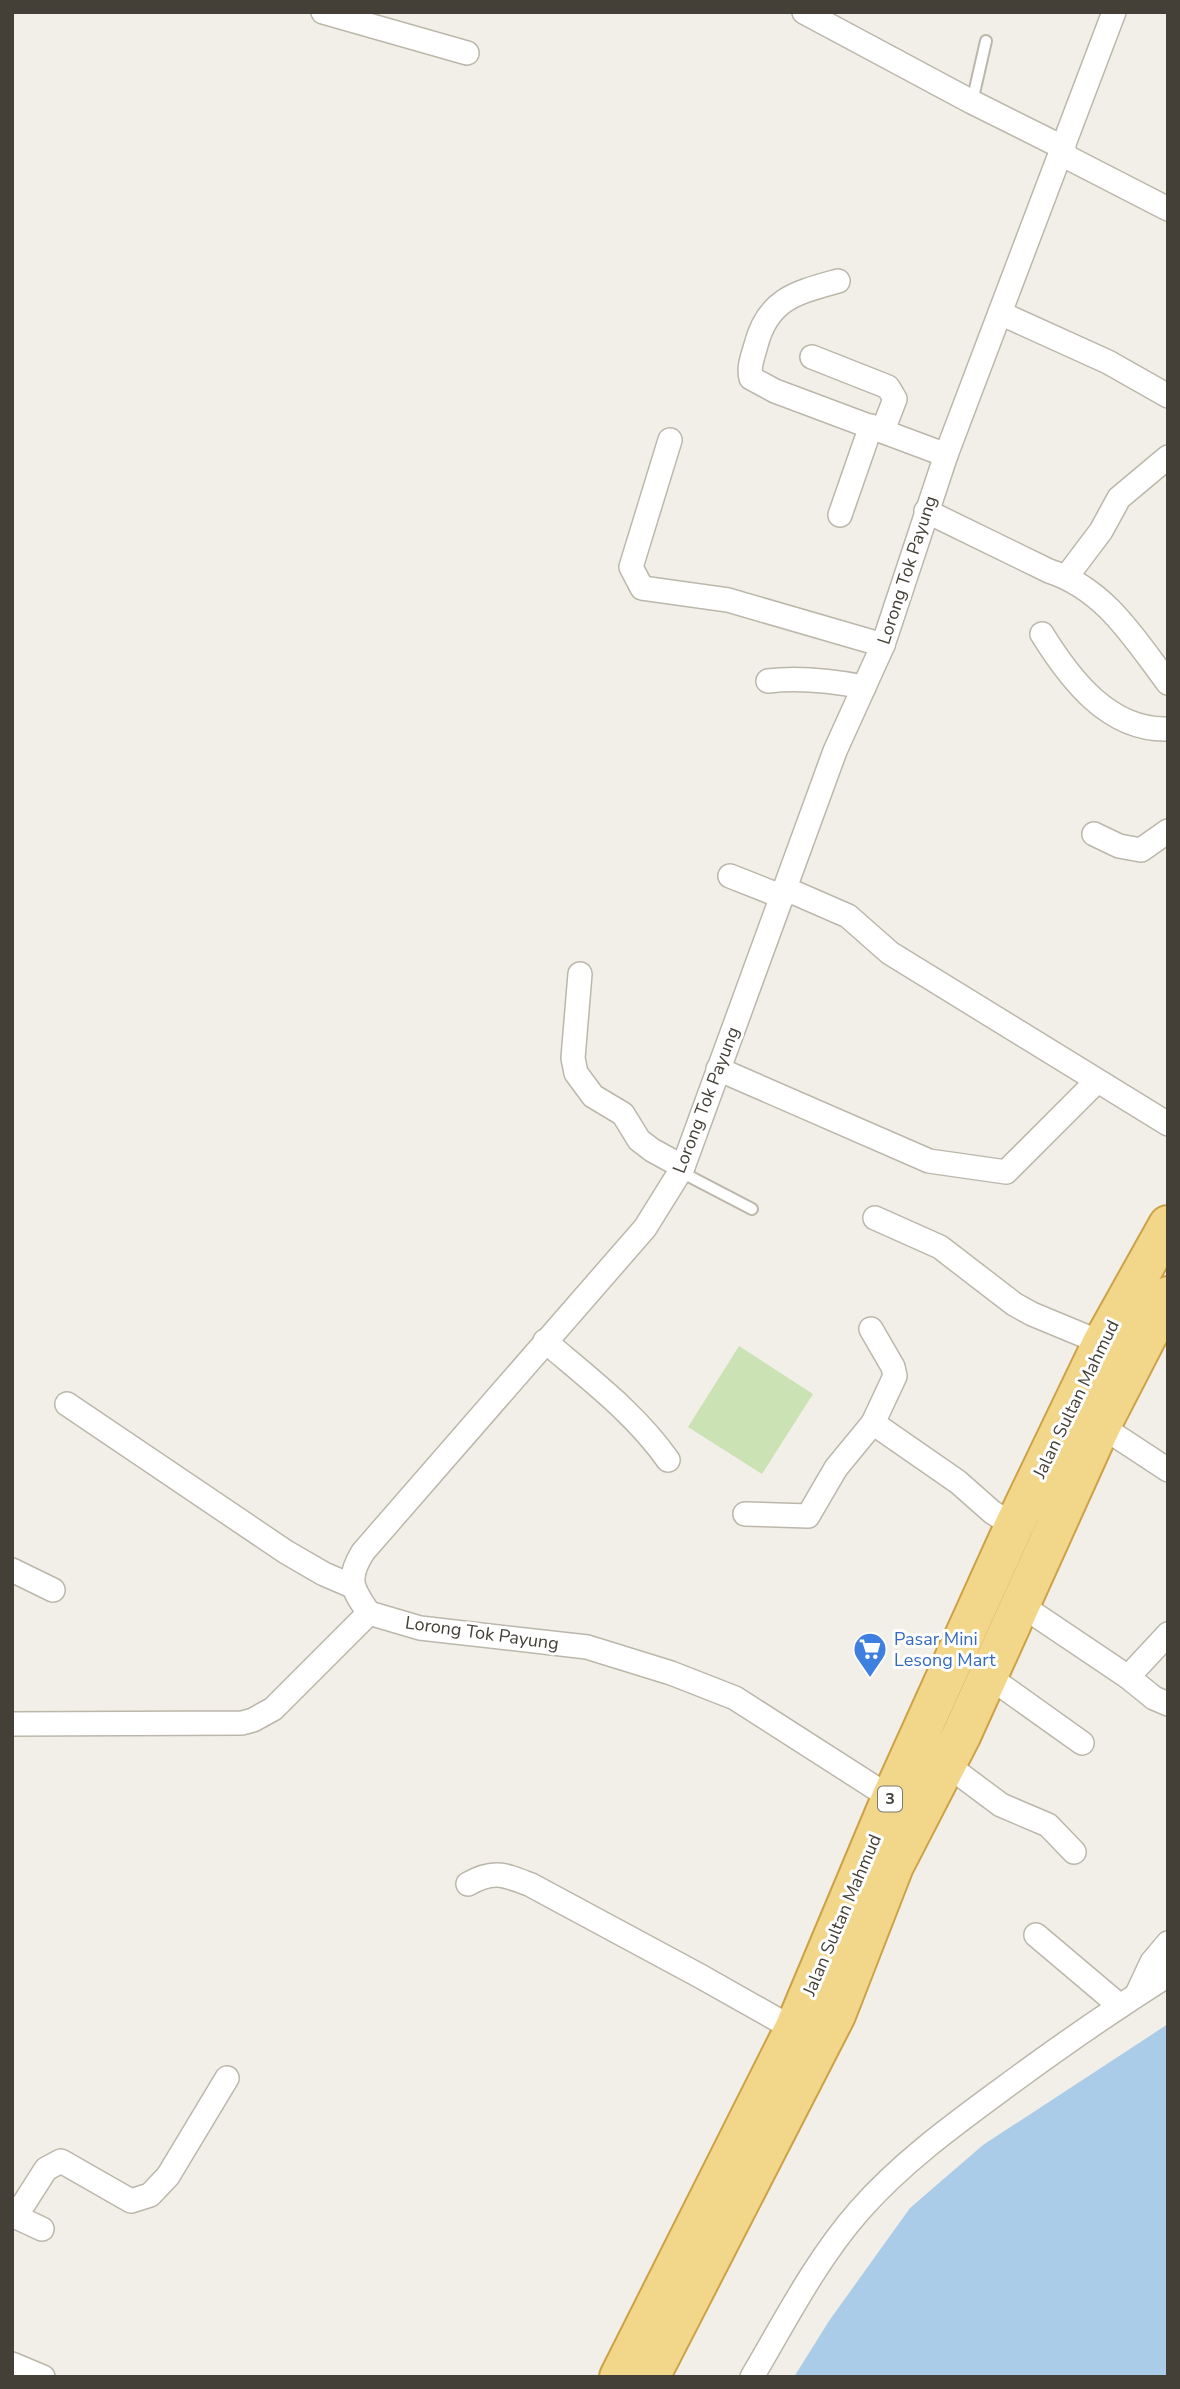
<svg xmlns="http://www.w3.org/2000/svg" width="1180" height="2389" font-family="'Nunito Sans',sans-serif">
<style>
.green{fill:#cbe2b4}
.water{fill:#aacce9}
.lines{fill:none;stroke-linecap:round;stroke-linejoin:round}
.service-casing{stroke:#bcb7ab;stroke-width:14}
.minor-casing{stroke:#bcb7ab;stroke-width:26}
.trunk-casing{stroke:#cda246;stroke-width:42}
.service{stroke:#fff;stroke-width:10}
.minor{stroke:#fff;stroke-width:23}
.trunk{stroke:#f2d68a;stroke-width:38}
.labels{text-anchor:middle;dominant-baseline:central;stroke-width:6;stroke-linejoin:round;paint-order:stroke}
.shield{fill:#fff;stroke:#7c7973;stroke-width:2}
.shield-label{font-size:16px;font-weight:bold;fill:#444037}
.street-label{font-size:18px;fill:#444037;stroke:#fff}
.shop-label{font-size:18px;fill:#366cbe;stroke:#fff;text-anchor:start}
</style>
<rect width="100%" height="100%" fill="#f2efe8"/>
<polygon class="green" points="739,1346 813,1394 762,1474 688,1427"/>
<polygon class="water" points="1168,2024 1168,2377 794,2377 829,2321 910,2208 983,2145"/>
<g class="lines">
<defs>
<g id="service">
<polyline points="972,102 986,41"/>
<polyline points="681,1172 752,1209"/>
</g>
<g id="minor">
<polyline points="323,12 467,53"/>
<polyline points="804,12 972,102 1064,148"/>
<polyline points="1061,154 1168,209"/>
<path d="M838,281c-43,12 -70,18 -82,64 -3,11 -8,22 -5,33l24,13 171,64"/>
<polyline points="1000,313 1108,362 1168,396"/>
<polyline points="812,357 888,387 895,399 883,430"/>
<polyline points="670,440 631,567 642,588 728,600 883,645"/>
<path d="M926,511l123,60c56,18 85,67 119,112"/>
<polyline points="840,515 871,426"/>
<polyline points="1067,576 1101,531 1119,498 1168,457"/>
<path d="M1042,634c28,45 67,97 126,95"/>
<path d="M768,681c33,-4 65,0 96,6"/>
<polyline points="1094,834 1119,846 1141,850 1168,831"/>
<polyline points="730,876 783,897"/>
<polyline points="786,889 848,916 890,953 1168,1124"/>
<polyline points="580,974 573,1058 576,1073 593,1096 623,1114 639,1140 652,1150 683,1167"/>
<polyline points="718,1069 929,1161 1006,1172 1097,1081"/>
<polyline points="875,1218 940,1247 1014,1304 1032,1314 1102,1343"/>
<polyline points="871,1329 893,1367 895,1376 873,1423 958,1482 992,1512 1014,1526"/>
<path d="M545,1341c44,38 90,72 123,119"/>
<polyline points="67,1404 286,1552 324,1574 352,1586"/>
<polyline points="1101,1426 1168,1470"/>
<polyline points="745,1514 808,1516 836,1468 873,1423"/>
<polyline points="12,1570 53,1590"/>
<polyline points="1021,1605 1128,1677 1168,1634"/>
<polyline points="988,1676 1082,1743"/>
<polyline points="1128,1677 1154,1698 1168,1704"/>
<polyline points="12,1724 242,1723 253,1720 273,1709 369,1613"/>
<polyline points="946,1764 1001,1805 1048,1825 1074,1852"/>
<path d="M891,1798l-156,-100 -64,-25 -84,-26 -167,-19 -51,-15c-17,-24 -23,-34 -6,-61l282,-324 38,-61 152,-416 48,-106 63,-190 168,-443"/>
<path d="M468,1884c26,-15 37,-9 63,1l169,91 94,53"/>
<polyline points="1036,1935 1120,2006"/>
<polyline points="1137,1994 1152,1962 1168,1943"/>
<polyline points="12,2215 42,2229"/>
<polyline points="16,2216 46,2169 61,2161 131,2201 150,2195 168,2176 227,2078"/>
<polyline points="12,2364 43,2377"/>
<path d="M752,2377c33,-56 64,-117 107,-166 41,-47 93,-85 142,-121 54,-40 110,-79 167,-115"/>
</g>
<g id="trunk">
<polyline points="619,2377 794,2029 891,1798 1014,1526 1102,1343 1168,1225"/>
<polyline points="650,2377 836,2015 894,1866 961,1736 1101,1426 1168,1296"/>
</g>
</defs>
<use href="#service" class="service-casing"/>
<use href="#minor" class="minor-casing"/>
<use href="#trunk" class="trunk-casing"/>
<use href="#service" class="service"/>
<use href="#minor" class="minor"/>
<use href="#trunk" class="trunk"/>
</g>
<defs>
<symbol id="supermarket-pin" viewBox="-11 -11 22 30"><path d="M0 17L-7.5 6A9.5 9.5 0 1 1 7.5 6Z" fill="#3f7fe0" stroke="#fff"/><path d="M-6-5.5h2.5l.6 2H6L4.5 2H-2.5L-4.4-4H-6ZM-1.5 3.2a1.3 1.3 0 1 0 .1 0ZM3 3.2a1.3 1.3 0 1 0 .1 0Z" fill="#fff"/></symbol>
</defs>
<g fill-rule="evenodd">
<use href="#supermarket-pin" x="851" y="1630" width="38" height="52"/>
</g>
<g class="labels">
<rect class="shield" x="878" y="1786.5" width="24" height="25" rx="5"/>
<g class="shield-label">
<text x="890" y="1799">3</text>
</g>
<g class="street-label">
<text transform="translate(907 570) rotate(-72)">Lorong Tok Payung</text>
<text transform="translate(706 1100) rotate(-69)">Lorong Tok Payung</text>
<text transform="translate(1076 1399) rotate(-64)">Jalan Sultan Mahmud</text>
<text transform="translate(482 1633) rotate(8)">Lorong Tok Payung</text>
<text transform="translate(842 1915) rotate(-67)">Jalan Sultan Mahmud</text>
</g>
<g class="shop-label">
<text x="894" y="1639">Pasar Mini<tspan x="894" dy="21">Lesong Mart</tspan></text>
</g>
</g>
<rect width="1180" height="2389" fill="none" stroke="#444037" stroke-width="28"/>
</svg>
